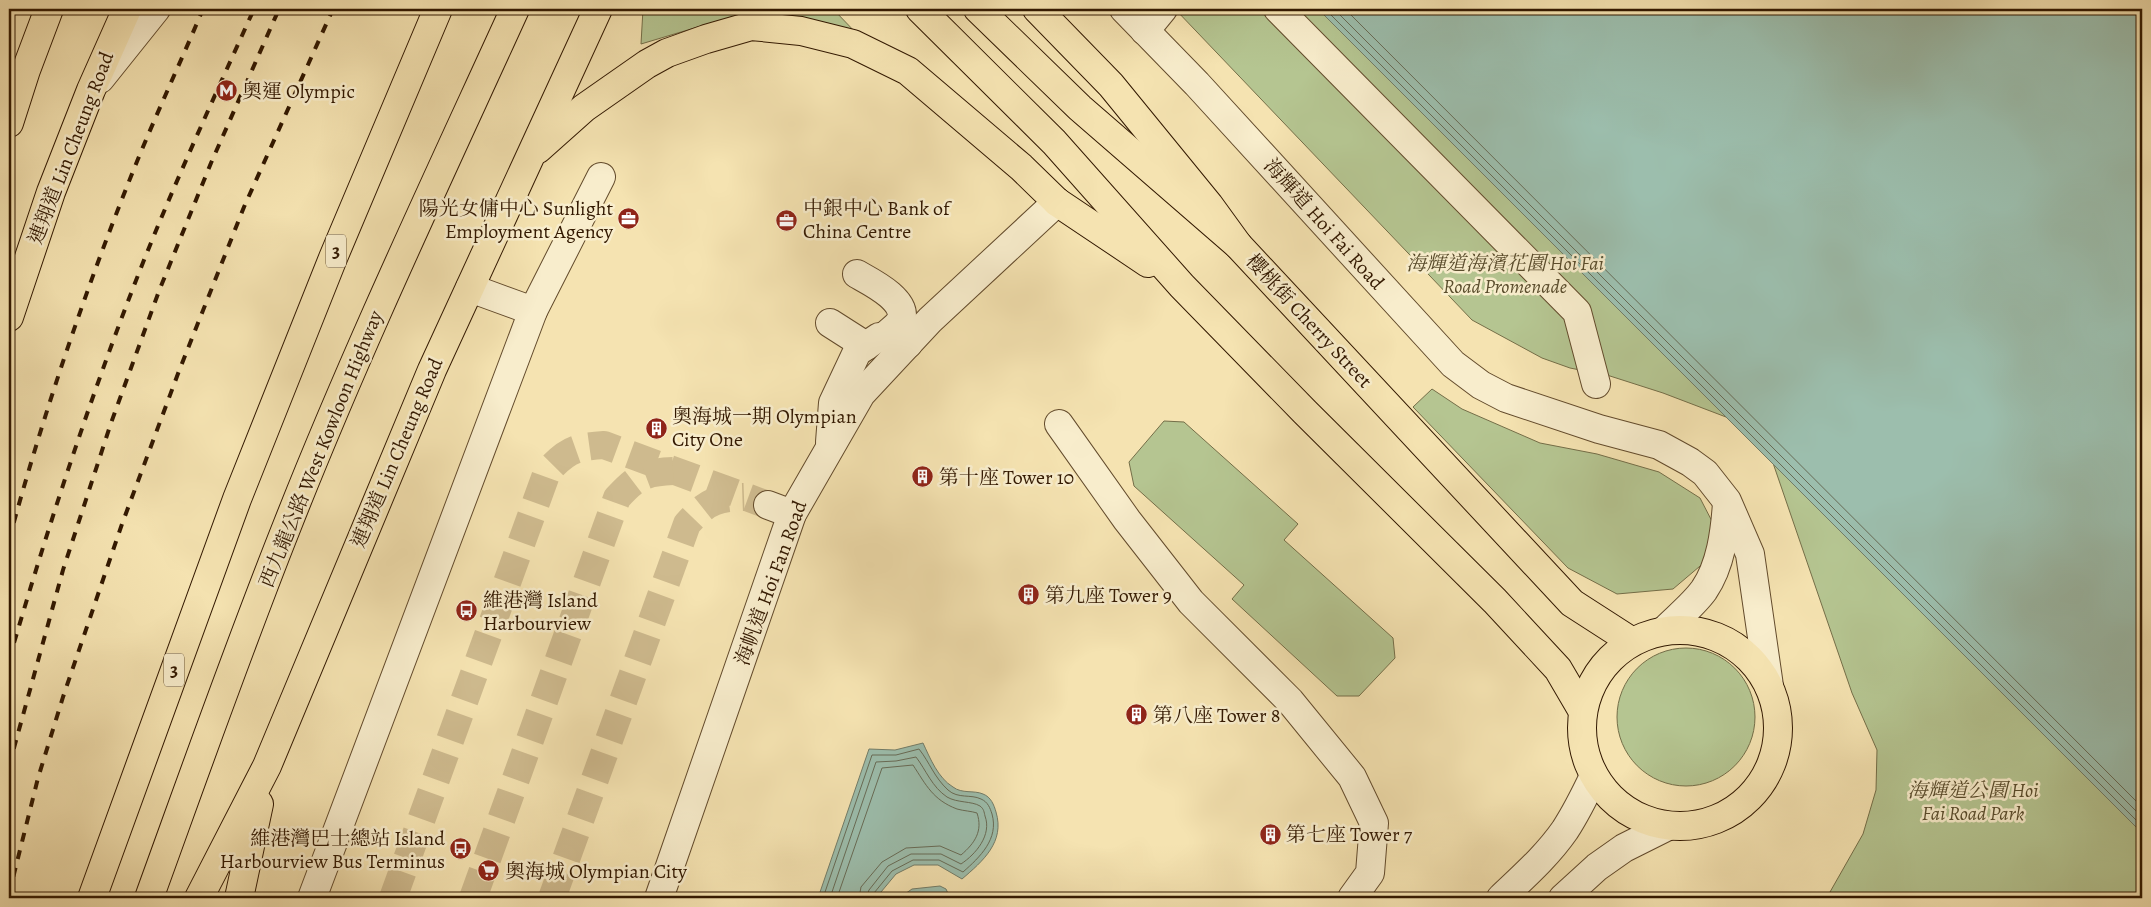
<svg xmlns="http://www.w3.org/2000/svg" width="2151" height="907" font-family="Alegreya,'Noto Serif TC',serif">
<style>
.green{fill:#b5c591;stroke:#746e48}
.water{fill:#9cbead;stroke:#727c68}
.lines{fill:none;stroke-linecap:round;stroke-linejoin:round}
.shore{stroke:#676b56;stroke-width:1}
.minor-tunnel{stroke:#ceba8e;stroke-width:28;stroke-dasharray:28 14;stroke-linecap:butt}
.minor-casing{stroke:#634b2c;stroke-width:30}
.major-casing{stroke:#321800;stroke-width:30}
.highway-casing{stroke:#321800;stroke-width:30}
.minor{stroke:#f8edcc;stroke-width:28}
.major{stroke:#f5e3b1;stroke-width:28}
.highway{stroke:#f5e3b1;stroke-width:28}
.rail{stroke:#321800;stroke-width:4;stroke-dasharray:9 9;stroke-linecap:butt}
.labels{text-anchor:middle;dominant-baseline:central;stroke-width:5;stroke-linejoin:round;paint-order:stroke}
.shield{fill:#f8edcc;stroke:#6d583d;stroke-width:1}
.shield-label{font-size:19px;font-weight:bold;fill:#321800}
.poi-label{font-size:20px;fill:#321800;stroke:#f8edcc;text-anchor:start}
.street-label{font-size:20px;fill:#321800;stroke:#f8edcc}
.park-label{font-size:20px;font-style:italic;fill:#594c2c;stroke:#f8edcc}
</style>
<rect width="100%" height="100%" fill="#f5e3b1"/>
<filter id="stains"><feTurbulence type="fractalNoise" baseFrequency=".004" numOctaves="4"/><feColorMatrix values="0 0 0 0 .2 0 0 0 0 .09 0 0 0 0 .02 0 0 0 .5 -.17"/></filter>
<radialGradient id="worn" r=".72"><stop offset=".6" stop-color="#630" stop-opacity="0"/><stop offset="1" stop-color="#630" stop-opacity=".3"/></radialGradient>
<g class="green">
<polygon points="643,9 833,9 859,36 776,15 721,20 641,44"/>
<polygon points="1175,9 1318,9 1726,417 1663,393 1610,376 1570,368 1542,358 1472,320"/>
<polygon points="1432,389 1462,409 1540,443 1597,454 1659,472 1700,498 1716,529 1706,561 1673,589 1617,594 1568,568 1413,407"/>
<polygon points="1164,421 1184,422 1298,524 1284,540 1393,638 1395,658 1359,696 1337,696 1232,599 1244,585 1134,486 1129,462"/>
<polygon points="1773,463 2142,833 2142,898 1837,898 1830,892 1863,834 1876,790 1877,750 1852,693"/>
<circle cx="1686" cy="717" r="69"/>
</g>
<g class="water">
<polygon points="1318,9 2142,9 2142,833"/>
<path d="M923,743c7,15 15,35 30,44 9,7 21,3 30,7 8,3 11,11 13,18 9,30 -13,49 -34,67l-24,-14h-24l-18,9 -20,24h-58l51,-149 26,1z"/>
<polygon points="940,886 946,889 950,898 899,898 912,889"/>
</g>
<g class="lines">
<g class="shore">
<polyline points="1325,9 2142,826"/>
<polyline points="1334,9 2142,817"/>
<polyline points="1345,9 2142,807"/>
<path d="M823,898l49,-143h24l23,-6c11,14 15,28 29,41 10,9 23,4 33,9 7,3 9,9 11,15 7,25 -12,43 -29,58l-24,-12h-26l-21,11 -18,22 -1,5"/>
<path d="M830,898l46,-136 20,-1 20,-4c10,13 16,30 31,40 10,6 25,4 33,9 4,3 4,6 5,10 7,19 -9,38 -24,48l-20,-10h-30l-23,12 -19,24 -3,8"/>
<path d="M837,898l45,-130 31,-3c13,20 20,35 44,44 7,2 14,2 20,4 6,18 -2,30 -16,42l-21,-9 -34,2 -24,14 -21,25 -2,11"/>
</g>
<g class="minor-tunnel">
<path d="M393,898l154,-426c20,-22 28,-25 57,-27l164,60"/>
<path d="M473,898l144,-400c19,-21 28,-26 56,-27"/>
<path d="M552,898l135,-374c20,-22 27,-26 57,-27"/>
</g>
<defs>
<g id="minor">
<polyline points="1124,9 1197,84 1453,364 1481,385 1506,398 1599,429 1659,445 1690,462 1705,473 1727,501 1750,554 1769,686"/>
<polyline points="1278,9 1577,312 1596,384"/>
<polyline points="1145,31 1163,9"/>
<polyline points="100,79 156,9"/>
<path d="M857,274c14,8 51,26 44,46 -3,6 -12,12 -17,17"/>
<polyline points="470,288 533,311"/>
<polyline points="830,323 866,346"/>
<polyline points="1059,424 1127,520 1191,602 1290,701 1352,777 1374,823 1370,873 1352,898"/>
<polyline points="830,442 833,403 857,352 879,337 893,337 908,344"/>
<polyline points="768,505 792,514"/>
<path d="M1666,629c12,-12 28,-25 38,-39 17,-25 21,-58 23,-87"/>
<polyline points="312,898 533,311 601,177"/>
<polyline points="659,898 792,514 861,394 930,320 1057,202"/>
<path d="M1501,898c22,-21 46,-42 64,-68 11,-17 20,-35 29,-54"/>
<polyline points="1563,898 1597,867 1624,848 1668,826"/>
</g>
<g id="major">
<polyline points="920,9 1054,142 1182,286 1305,412 1495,601 1558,669 1582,710"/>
<polyline points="978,9 1080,108 1238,245 1572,603 1631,641"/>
<polyline points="9,123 26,70 49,9"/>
<polyline points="1057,202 1148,263"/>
<circle cx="1680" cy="728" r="98"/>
</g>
<g id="highway">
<polyline points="1037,9 1111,85 1209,205 1238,245"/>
<polyline points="538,149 584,108 647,64 667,53 706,39 751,26 801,31 853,44 908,71 1021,167 1057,202"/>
<polyline points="9,317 51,192 91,90 127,9"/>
<polyline points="92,898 237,499 333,258 438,9"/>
<path d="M149,898c45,-124 89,-249 138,-372 69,-175 150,-346 228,-517"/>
<polyline points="199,898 267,766 432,370 598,9"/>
<polyline points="239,898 259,804"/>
</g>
</defs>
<use href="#minor" class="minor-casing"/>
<use href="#major" class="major-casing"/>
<use href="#highway" class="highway-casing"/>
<use href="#minor" class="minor"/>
<use href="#major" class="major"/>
<use href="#highway" class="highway"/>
<g class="rail">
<path d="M9,540c35,-129 79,-258 129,-381 21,-51 44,-100 65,-150"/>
<path d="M9,660c37,-127 78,-253 126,-377 36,-93 78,-183 119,-274"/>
<polyline points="9,766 63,570 111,423 159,291 211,163 279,9"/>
<polyline points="9,894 38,778 63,697 122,524 179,371 244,207 333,9"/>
</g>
</g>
<defs>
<symbol id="metro-disc" viewBox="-11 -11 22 22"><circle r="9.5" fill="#8f2418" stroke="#f8edcc"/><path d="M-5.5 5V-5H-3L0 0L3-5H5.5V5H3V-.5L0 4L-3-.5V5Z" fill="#fff"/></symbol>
<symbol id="office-disc" viewBox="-11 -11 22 22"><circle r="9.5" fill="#8f2418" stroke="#f8edcc"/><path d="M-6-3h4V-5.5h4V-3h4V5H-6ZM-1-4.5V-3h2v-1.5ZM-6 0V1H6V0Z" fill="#fff"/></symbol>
<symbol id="building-disc" viewBox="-11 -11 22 22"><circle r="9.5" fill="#8f2418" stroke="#f8edcc"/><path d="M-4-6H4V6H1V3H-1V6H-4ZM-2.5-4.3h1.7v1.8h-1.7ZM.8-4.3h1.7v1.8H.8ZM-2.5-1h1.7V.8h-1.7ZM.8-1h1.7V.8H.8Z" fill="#fff"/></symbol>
<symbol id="bus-disc" viewBox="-11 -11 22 22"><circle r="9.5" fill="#8f2418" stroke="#f8edcc"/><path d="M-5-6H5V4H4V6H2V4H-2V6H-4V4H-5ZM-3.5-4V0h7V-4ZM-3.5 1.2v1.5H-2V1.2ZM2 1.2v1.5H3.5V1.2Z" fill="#fff"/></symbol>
<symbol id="supermarket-disc" viewBox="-11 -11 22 22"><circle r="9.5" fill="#8f2418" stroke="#f8edcc"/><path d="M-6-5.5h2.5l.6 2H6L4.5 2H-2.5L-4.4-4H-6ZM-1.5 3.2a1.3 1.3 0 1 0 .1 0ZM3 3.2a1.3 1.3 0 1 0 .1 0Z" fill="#fff"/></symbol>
</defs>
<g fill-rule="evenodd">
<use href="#metro-disc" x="214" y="78" width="25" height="25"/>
<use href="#office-disc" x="616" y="206" width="25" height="25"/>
<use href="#office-disc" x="774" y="208" width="25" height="25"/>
<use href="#building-disc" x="644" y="416" width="25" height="25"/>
<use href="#building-disc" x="910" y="464" width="25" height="25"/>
<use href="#building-disc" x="1016" y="582" width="25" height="25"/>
<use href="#bus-disc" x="454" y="598" width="25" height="25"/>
<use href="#building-disc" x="1124" y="702" width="25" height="25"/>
<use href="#building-disc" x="1258" y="822" width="25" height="25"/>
<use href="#bus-disc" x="448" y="836" width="25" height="25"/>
<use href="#supermarket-disc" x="476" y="858" width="25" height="25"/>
</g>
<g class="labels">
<g class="shield">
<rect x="326" y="234.5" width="20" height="33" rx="4"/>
<rect x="164" y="653.5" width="20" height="33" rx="4"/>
</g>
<g class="shield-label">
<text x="336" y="251">3</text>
<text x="174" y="670">3</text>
</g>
<g class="poi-label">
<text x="242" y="91">奧運 Olympic</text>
<text x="613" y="208" text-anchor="end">陽光女傭中心 Sunlight<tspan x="613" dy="23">Employment Agency</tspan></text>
<text x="803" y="208">中銀中心 Bank of<tspan x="803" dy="23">China Centre</tspan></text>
<text x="672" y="416">奧海城一期 Olympian<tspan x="672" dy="23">City One</tspan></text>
<text x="939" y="477">第十座 Tower 10</text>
<text x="1045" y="595">第九座 Tower 9</text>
<text x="483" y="600">維港灣 Island<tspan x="483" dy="23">Harbourview</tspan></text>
<text x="1153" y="715">第八座 Tower 8</text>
<text x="1286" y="834">第七座 Tower 7</text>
<text x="445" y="838" text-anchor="end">維港灣巴士總站 Island<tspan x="445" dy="23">Harbourview Bus Terminus</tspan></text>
<text x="505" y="871">奧海城 Olympian City</text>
</g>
<g class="street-label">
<text transform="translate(71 148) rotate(-69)">連翔道 Lin Cheung Road</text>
<text transform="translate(1324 224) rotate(48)">海輝道 Hoi Fai Road</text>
<text transform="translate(1309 321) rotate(47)">櫻桃街 Cherry Street</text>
<text transform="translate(321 449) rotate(-68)">西九龍公路 West Kowloon Highway</text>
<text transform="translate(397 453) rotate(-67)">連翔道 Lin Cheung Road</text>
<text transform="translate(771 583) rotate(-70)">海帆道 Hoi Fan Road</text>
</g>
<g class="park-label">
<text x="1505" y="263">海輝道海濱花園 Hoi Fai<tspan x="1505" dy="23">Road Promenade</tspan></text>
<text x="1973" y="790">海輝道公園 Hoi<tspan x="1973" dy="23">Fai Road Park</tspan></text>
</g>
</g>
<rect width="2151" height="907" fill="none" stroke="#f5e3b1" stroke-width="30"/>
<rect x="10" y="10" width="2131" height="887" fill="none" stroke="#321800" stroke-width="2.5"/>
<rect x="15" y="15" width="2121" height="877" fill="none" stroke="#321800"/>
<rect width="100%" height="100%" filter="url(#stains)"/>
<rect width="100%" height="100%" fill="url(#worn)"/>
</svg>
